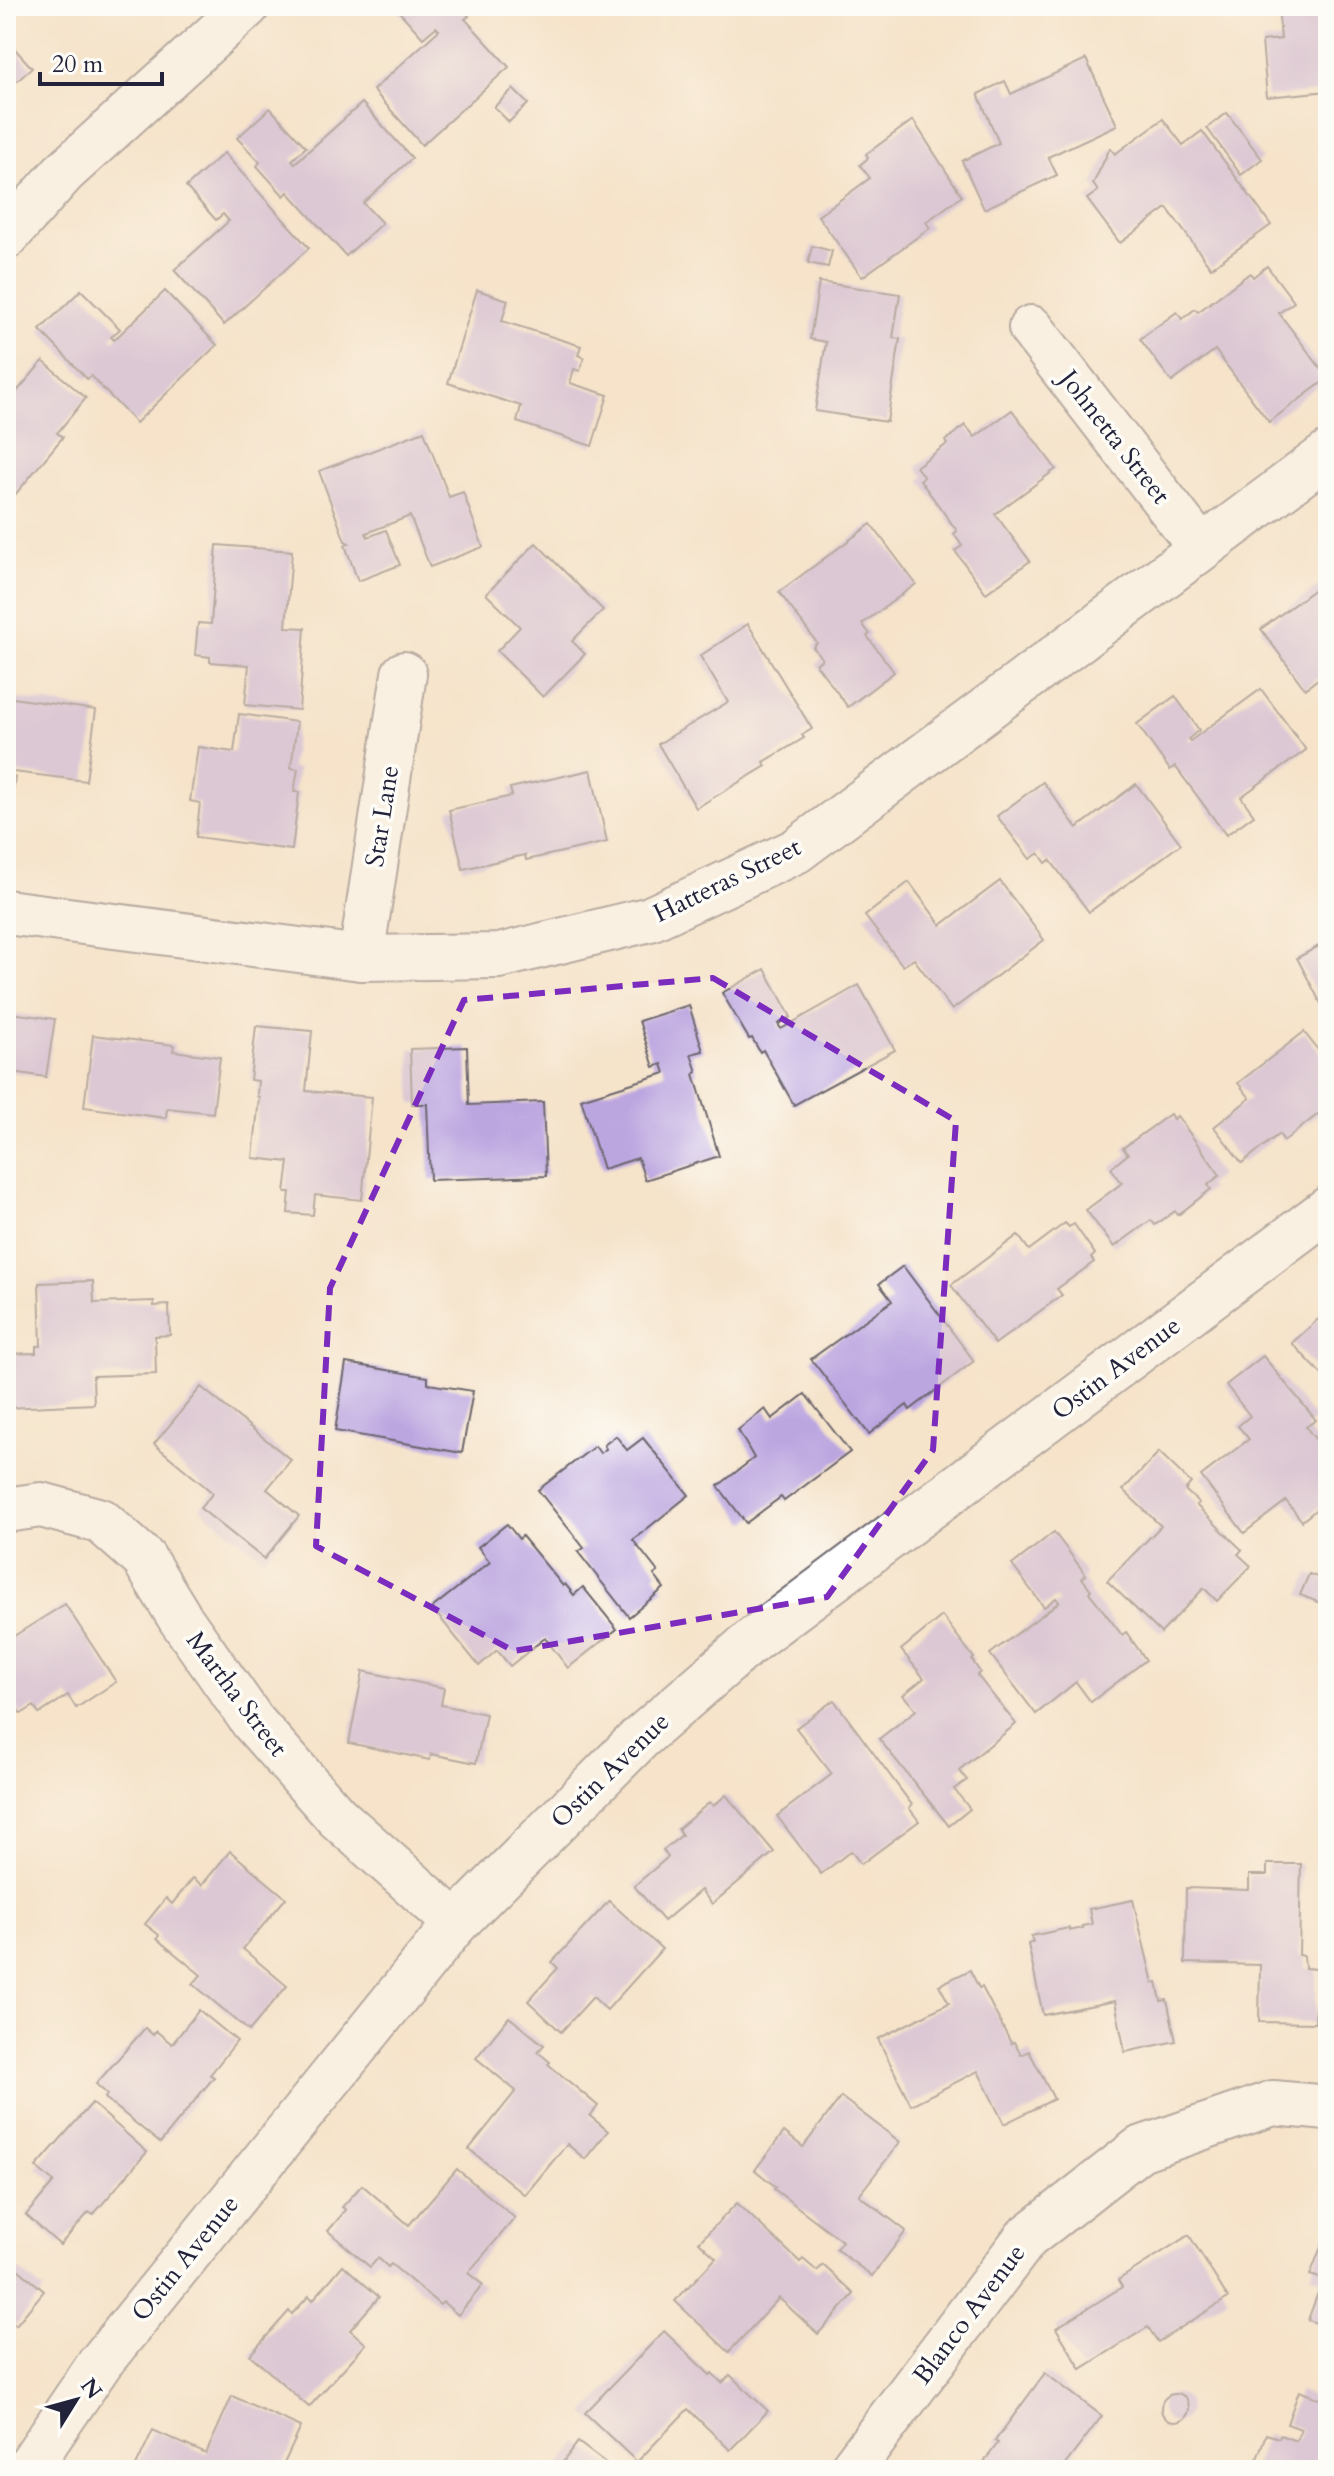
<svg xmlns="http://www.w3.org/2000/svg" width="1334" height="2476" font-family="Cardo,serif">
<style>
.building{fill:#bca6e0}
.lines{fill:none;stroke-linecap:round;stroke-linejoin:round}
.minor-casing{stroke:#6c666d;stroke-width:48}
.minor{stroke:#fff;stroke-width:44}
.marked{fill:none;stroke:#7b2cbf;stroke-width:6;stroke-dasharray:16 10;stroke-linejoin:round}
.labels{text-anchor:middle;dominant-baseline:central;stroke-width:7;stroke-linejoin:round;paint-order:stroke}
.street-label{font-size:26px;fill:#22223b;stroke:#fdfcf7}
</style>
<rect width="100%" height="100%" fill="#fdfcf7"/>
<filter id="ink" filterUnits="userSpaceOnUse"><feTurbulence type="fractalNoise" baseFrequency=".0125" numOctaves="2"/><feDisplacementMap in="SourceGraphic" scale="16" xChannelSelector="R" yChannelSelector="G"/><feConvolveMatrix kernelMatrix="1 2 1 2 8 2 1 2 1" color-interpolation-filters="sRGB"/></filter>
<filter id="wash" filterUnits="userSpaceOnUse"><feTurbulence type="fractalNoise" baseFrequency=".006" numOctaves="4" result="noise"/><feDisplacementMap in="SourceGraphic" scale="32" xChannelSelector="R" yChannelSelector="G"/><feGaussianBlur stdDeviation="1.8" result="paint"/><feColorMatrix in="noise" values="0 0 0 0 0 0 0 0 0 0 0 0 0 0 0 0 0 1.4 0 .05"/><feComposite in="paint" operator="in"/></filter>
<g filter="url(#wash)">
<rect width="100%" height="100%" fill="#f5e3ca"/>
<g id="blocks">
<g class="building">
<polygon points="394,6 460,6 469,16 465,19 509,67 422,145 373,90 439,30 436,27 423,38"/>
<polygon points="1278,6 1328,6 1328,91 1267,97 1262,41 1281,39"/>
<polygon points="6,39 32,68 6,91"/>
<polygon points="1086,59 1117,125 1048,157 1057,175 984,209 962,161 999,143 978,94 1005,81 1011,94"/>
<polygon points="513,89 528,104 509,122 494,107"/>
<polygon points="362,103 412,158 363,203 382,223 346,256 288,192 284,196 257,166 260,162 237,138 270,108 306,147 292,160 295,163"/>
<polygon points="1227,113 1262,159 1241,175 1207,128"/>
<polygon points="1163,119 1183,145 1202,131 1271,225 1211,268 1167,208 1120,243 1087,199 1098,191 1093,184 1110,148 1115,154"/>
<polygon points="913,120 962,196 926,222 930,228 862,277 818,216 870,178 860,165 868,158 866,154"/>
<polygon points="224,153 309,248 224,325 174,270 229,221 223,214 216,220 186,187"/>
<polygon points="812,246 832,251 828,267 808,263"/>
<polygon points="1267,266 1294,302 1279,313 1328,378 1269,422 1215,350 1172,382 1140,339 1177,312 1182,319 1195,309 1198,312 1250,273 1253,277"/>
<polygon points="819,282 900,294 893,338 900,339 887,422 815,411 826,342 810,339"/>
<polygon points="81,290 120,329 111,337 114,340 165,291 217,345 136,423 91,376 87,379 40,330"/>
<polygon points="477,290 508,300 502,321 581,346 578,355 584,358 580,371 574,369 570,383 608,395 592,446 517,422 521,406 448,383"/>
<polygon points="43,361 86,398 57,433 63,437 10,501 6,498 6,394 9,390 14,395"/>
<polygon points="1012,410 1056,469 995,514 1030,561 986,593 955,551 962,546 954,534 957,531 920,480 924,477 916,467 947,444 945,441 965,425 975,437"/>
<polygon points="424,431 449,497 463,492 483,547 430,567 410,516 366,533 368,537 386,530 400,565 358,581 345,545 349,543 345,541 319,471"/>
<polygon points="871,524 916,584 862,624 870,634 867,636 894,672 848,707 816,664 822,659 813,647 817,643 779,592"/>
<polygon points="536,543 603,610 572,641 585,654 543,697 497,651 520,627 486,594"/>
<polygon points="217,545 292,551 286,627 305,628 299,710 245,705 249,665 210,662 210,657 195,655 198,623 211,624"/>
<polygon points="1327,580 1328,671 1305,689 1261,629"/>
<polygon points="748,624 812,729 802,735 804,738 764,762 766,766 696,808 658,744 728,702 700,656"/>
<polygon points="1261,689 1306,750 1241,797 1254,815 1226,835 1175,766 1170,770 1137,724 1175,696 1199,730 1188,739 1190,741"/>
<polygon points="6,697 96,710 86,781 6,771"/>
<polygon points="239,714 297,722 291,768 298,769 294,792 299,792 292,850 196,837 200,803 190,801 198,747 234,752"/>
<polygon points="591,770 607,842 526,860 525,855 463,869 449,810 512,796 510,788"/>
<polygon points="6,775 15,777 8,830 6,830"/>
<polygon points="1043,782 1077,828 1136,784 1181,844 1089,912 1050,860 1046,863 1039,853 1030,859 997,816"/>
<polygon points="1000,881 1044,940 952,1010 914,959 903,966 865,916 909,882 941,925"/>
<polygon points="1328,941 1328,1017 1297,958"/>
<polygon points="765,969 791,1017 778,1024 781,1029 859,985 895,1050 794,1105 763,1050 760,1052 752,1038 749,1039 722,993"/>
<polygon points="689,1005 703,1051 691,1054 697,1072 694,1074 719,1156 645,1180 638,1158 603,1169 581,1099 665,1073 662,1064 654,1067 639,1021"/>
<polygon points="6,1007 11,1008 11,1013 55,1019 46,1077 6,1071"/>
<polygon points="256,1026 312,1031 306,1091 372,1097 362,1200 315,1195 313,1215 288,1213 290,1192 285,1192 289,1162 253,1158 259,1097 257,1096 258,1081 250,1080"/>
<polygon points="1304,1032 1328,1063 1328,1106 1284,1141 1279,1134 1242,1163 1214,1127 1250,1098 1238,1083"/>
<polygon points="93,1035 174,1045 173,1051 220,1057 213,1113 167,1108 166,1118 84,1107"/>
<polygon points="467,1047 469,1105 543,1102 546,1176 430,1180 427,1104 412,1104 410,1049"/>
<polygon points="1170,1114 1173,1119 1177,1116 1220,1175 1208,1185 1211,1189 1178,1215 1175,1211 1155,1225 1151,1220 1114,1247 1086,1210 1122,1183 1111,1168 1128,1154 1123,1148"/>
<polygon points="1065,1223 1069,1227 1074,1224 1095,1254 1091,1258 1094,1262 1057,1289 1062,1295 995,1344 951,1285 1018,1235 1029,1250"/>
<polygon points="903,1266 974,1361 910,1410 907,1405 869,1434 811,1359 892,1301 879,1284"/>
<polygon points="93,1281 94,1303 154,1301 154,1306 169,1305 170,1335 155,1336 156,1374 93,1376 94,1404 6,1408 6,1354 36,1353 36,1346 41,1346 39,1283"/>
<polygon points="1328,1297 1328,1374 1324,1377 1292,1343 1327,1311 1320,1304"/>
<polygon points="1263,1356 1316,1420 1306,1427 1328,1456 1328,1500 1302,1521 1286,1501 1244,1533 1201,1476 1249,1439 1238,1426 1250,1416 1226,1385"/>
<polygon points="346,1363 428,1377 428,1384 473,1391 462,1453 335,1431"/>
<polygon points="201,1387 291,1460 267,1489 299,1516 264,1559 200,1508 213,1493 154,1444"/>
<polygon points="805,1394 850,1452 784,1501 781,1497 746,1523 718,1486 754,1458 738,1430 765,1409 772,1419"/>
<polygon points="616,1436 627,1450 643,1438 689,1495 633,1540 658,1572 654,1575 664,1588 629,1617 578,1552 584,1548 538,1490 595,1446 600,1453 606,1449 604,1445"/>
<polygon points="1159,1452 1191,1483 1185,1490 1199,1503 1196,1505 1242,1550 1238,1554 1251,1566 1217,1601 1204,1588 1161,1633 1107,1581 1161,1526 1123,1490"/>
<polygon points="507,1524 519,1539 522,1536 563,1586 565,1584 574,1595 583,1587 617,1629 568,1668 545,1638 510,1666 497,1650 479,1666 432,1608 490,1562 478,1547"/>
<polygon points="1054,1532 1086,1575 1082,1578 1091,1590 1089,1592 1122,1635 1126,1632 1146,1660 1091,1702 1076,1682 1036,1714 990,1654 1059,1602 1056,1598 1044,1607 1012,1565"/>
<polygon points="1309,1574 1328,1581 1328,1606 1300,1595"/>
<polygon points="65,1604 116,1682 76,1708 68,1695 39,1714 34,1706 21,1714 16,1707 6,1714 6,1641"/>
<polygon points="942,1616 974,1658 972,1660 980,1672 977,1675 1016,1724 959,1770 967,1780 954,1789 970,1809 949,1826 879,1739 916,1710 903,1695 924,1678 901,1650"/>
<polygon points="363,1671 444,1688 441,1705 486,1714 476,1763 431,1754 430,1760 349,1743"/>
<polygon points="834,1700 912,1805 909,1808 919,1821 861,1864 851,1851 821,1874 777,1816 832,1774 796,1728"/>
<polygon points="726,1795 774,1852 712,1904 701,1890 664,1921 634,1886 668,1857 663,1850 682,1835 678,1829 710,1802 713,1806"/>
<polygon points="230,1851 286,1898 243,1949 287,1986 249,2031 193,1984 201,1975 157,1939 159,1935 145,1924 166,1898 172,1904 193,1878 202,1885"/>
<polygon points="1267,1864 1301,1864 1299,1955 1304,1956 1305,1968 1317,1969 1315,2023 1259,2022 1260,1965 1185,1963 1186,1888 1249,1890 1249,1875 1267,1875"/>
<polygon points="1133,1900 1153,1983 1157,1982 1161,2001 1167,2000 1176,2041 1125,2052 1115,2001 1043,2015 1028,1944 1033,1942 1031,1936 1069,1928 1069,1931 1083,1928 1082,1926 1092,1924 1089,1909"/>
<polygon points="609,1901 662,1949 607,2010 593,1997 561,2032 528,2001 558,1968 552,1962"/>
<polygon points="970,1970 979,1988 982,1987 1011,2043 1014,2042 1021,2055 1029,2051 1054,2099 1004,2124 978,2071 911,2105 878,2039 949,2003 939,1985"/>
<polygon points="199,2010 237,2041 210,2075 214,2077 160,2143 105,2098 107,2094 96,2084 145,2028 153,2035 156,2031 172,2044"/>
<polygon points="509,2017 544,2045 538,2052 550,2062 548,2064 598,2106 590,2116 608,2131 585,2159 567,2144 525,2195 469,2149 516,2091 476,2058"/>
<polygon points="841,2097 900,2142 859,2195 906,2231 872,2276 836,2249 842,2241 774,2189 776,2187 755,2170 784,2132 803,2147"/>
<polygon points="92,2103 147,2152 93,2215 89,2212 60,2245 26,2215 54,2182 36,2167"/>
<polygon points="457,2169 515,2218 468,2273 483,2285 458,2315 443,2302 440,2305 391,2264 388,2267 378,2258 370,2267 328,2231 346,2210 342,2207 362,2185 409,2225"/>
<polygon points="737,2203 800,2262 803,2259 817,2271 823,2265 854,2294 818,2334 779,2298 729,2352 675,2301 716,2258 699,2242"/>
<polygon points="1189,2235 1228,2298 1158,2342 1148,2327 1081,2369 1056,2328 1122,2287 1118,2280"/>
<polygon points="1323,2242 1328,2244 1328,2327 1308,2320 1323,2279 1310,2275"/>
<polygon points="6,2254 10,2257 7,2260 44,2291 16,2325 6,2316"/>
<polygon points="343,2265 379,2297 350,2330 366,2344 309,2407 250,2355 289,2311 292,2314 309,2296 313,2300"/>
<polygon points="664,2331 710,2375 712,2373 722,2383 730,2375 768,2411 730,2450 688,2409 637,2462 585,2413"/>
<polygon points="1045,2373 1102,2416 1061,2470 978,2470 998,2443 995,2441"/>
<polygon points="1299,2391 1328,2402 1328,2470 1253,2470 1266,2434 1279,2438 1280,2435 1296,2441 1301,2429 1287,2424"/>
<circle cx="1175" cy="2408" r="14"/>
<polygon points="232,2396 301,2427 281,2470 134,2470 153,2430 206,2454"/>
<polygon points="578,2442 615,2470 557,2470"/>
</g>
</g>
</g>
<g filter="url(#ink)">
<use href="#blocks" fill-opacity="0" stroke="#6c666d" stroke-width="2"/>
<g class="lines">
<defs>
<g id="minor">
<polyline points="6,237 63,173 247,6"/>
<polyline points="1031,328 1200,547"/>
<polyline points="6,912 361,958 499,956 650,919 796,851 1328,454"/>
<polyline points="361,958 404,674"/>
<polyline points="6,1510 41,1505 101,1521 144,1559 180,1618 253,1722 337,1817 456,1923"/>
<polyline points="27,2470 100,2363 456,1923 639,1739 754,1639 1328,1209"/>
<polyline points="851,2470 1026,2238 1140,2149 1273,2103 1328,2108"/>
</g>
</defs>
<use href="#minor" class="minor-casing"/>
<use href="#minor" class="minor"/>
</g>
</g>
<path d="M0 0H1334V2476H0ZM713,978l243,143 -23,329 -106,147 -313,54 -198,-105 14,-258 134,-288z" fill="#f5e3ca" fill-opacity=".55" fill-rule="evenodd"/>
<path class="marked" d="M713,978l243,143 -23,329 -106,147 -313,54 -198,-105 14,-258 134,-288z"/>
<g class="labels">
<g class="street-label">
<text transform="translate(1115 437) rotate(52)">Johnetta Street</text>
<text transform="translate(382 816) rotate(-81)">Star Lane</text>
<text transform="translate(727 880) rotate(-26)">Hatteras Street</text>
<text transform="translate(1116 1368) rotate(-37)">Ostin Avenue</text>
<text transform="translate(237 1694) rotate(53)">Martha Street</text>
<text transform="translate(610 1770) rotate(-44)">Ostin Avenue</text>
<text transform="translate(185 2258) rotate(-51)">Ostin Avenue</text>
<text transform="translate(969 2314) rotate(-53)">Blanco Avenue</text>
</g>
</g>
<rect width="1334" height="2476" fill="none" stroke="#fdfcf7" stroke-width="32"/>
<g transform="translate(76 2400) rotate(53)" stroke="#fdfcf7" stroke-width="6" paint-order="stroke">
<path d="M0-6L14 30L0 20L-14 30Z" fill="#22223b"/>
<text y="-12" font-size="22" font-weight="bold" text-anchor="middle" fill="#22223b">N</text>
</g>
<path d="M40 72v12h122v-12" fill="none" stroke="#22223b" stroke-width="4"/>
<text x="52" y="72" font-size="24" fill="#22223b" stroke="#fdfcf7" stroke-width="6" paint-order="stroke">20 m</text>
</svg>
